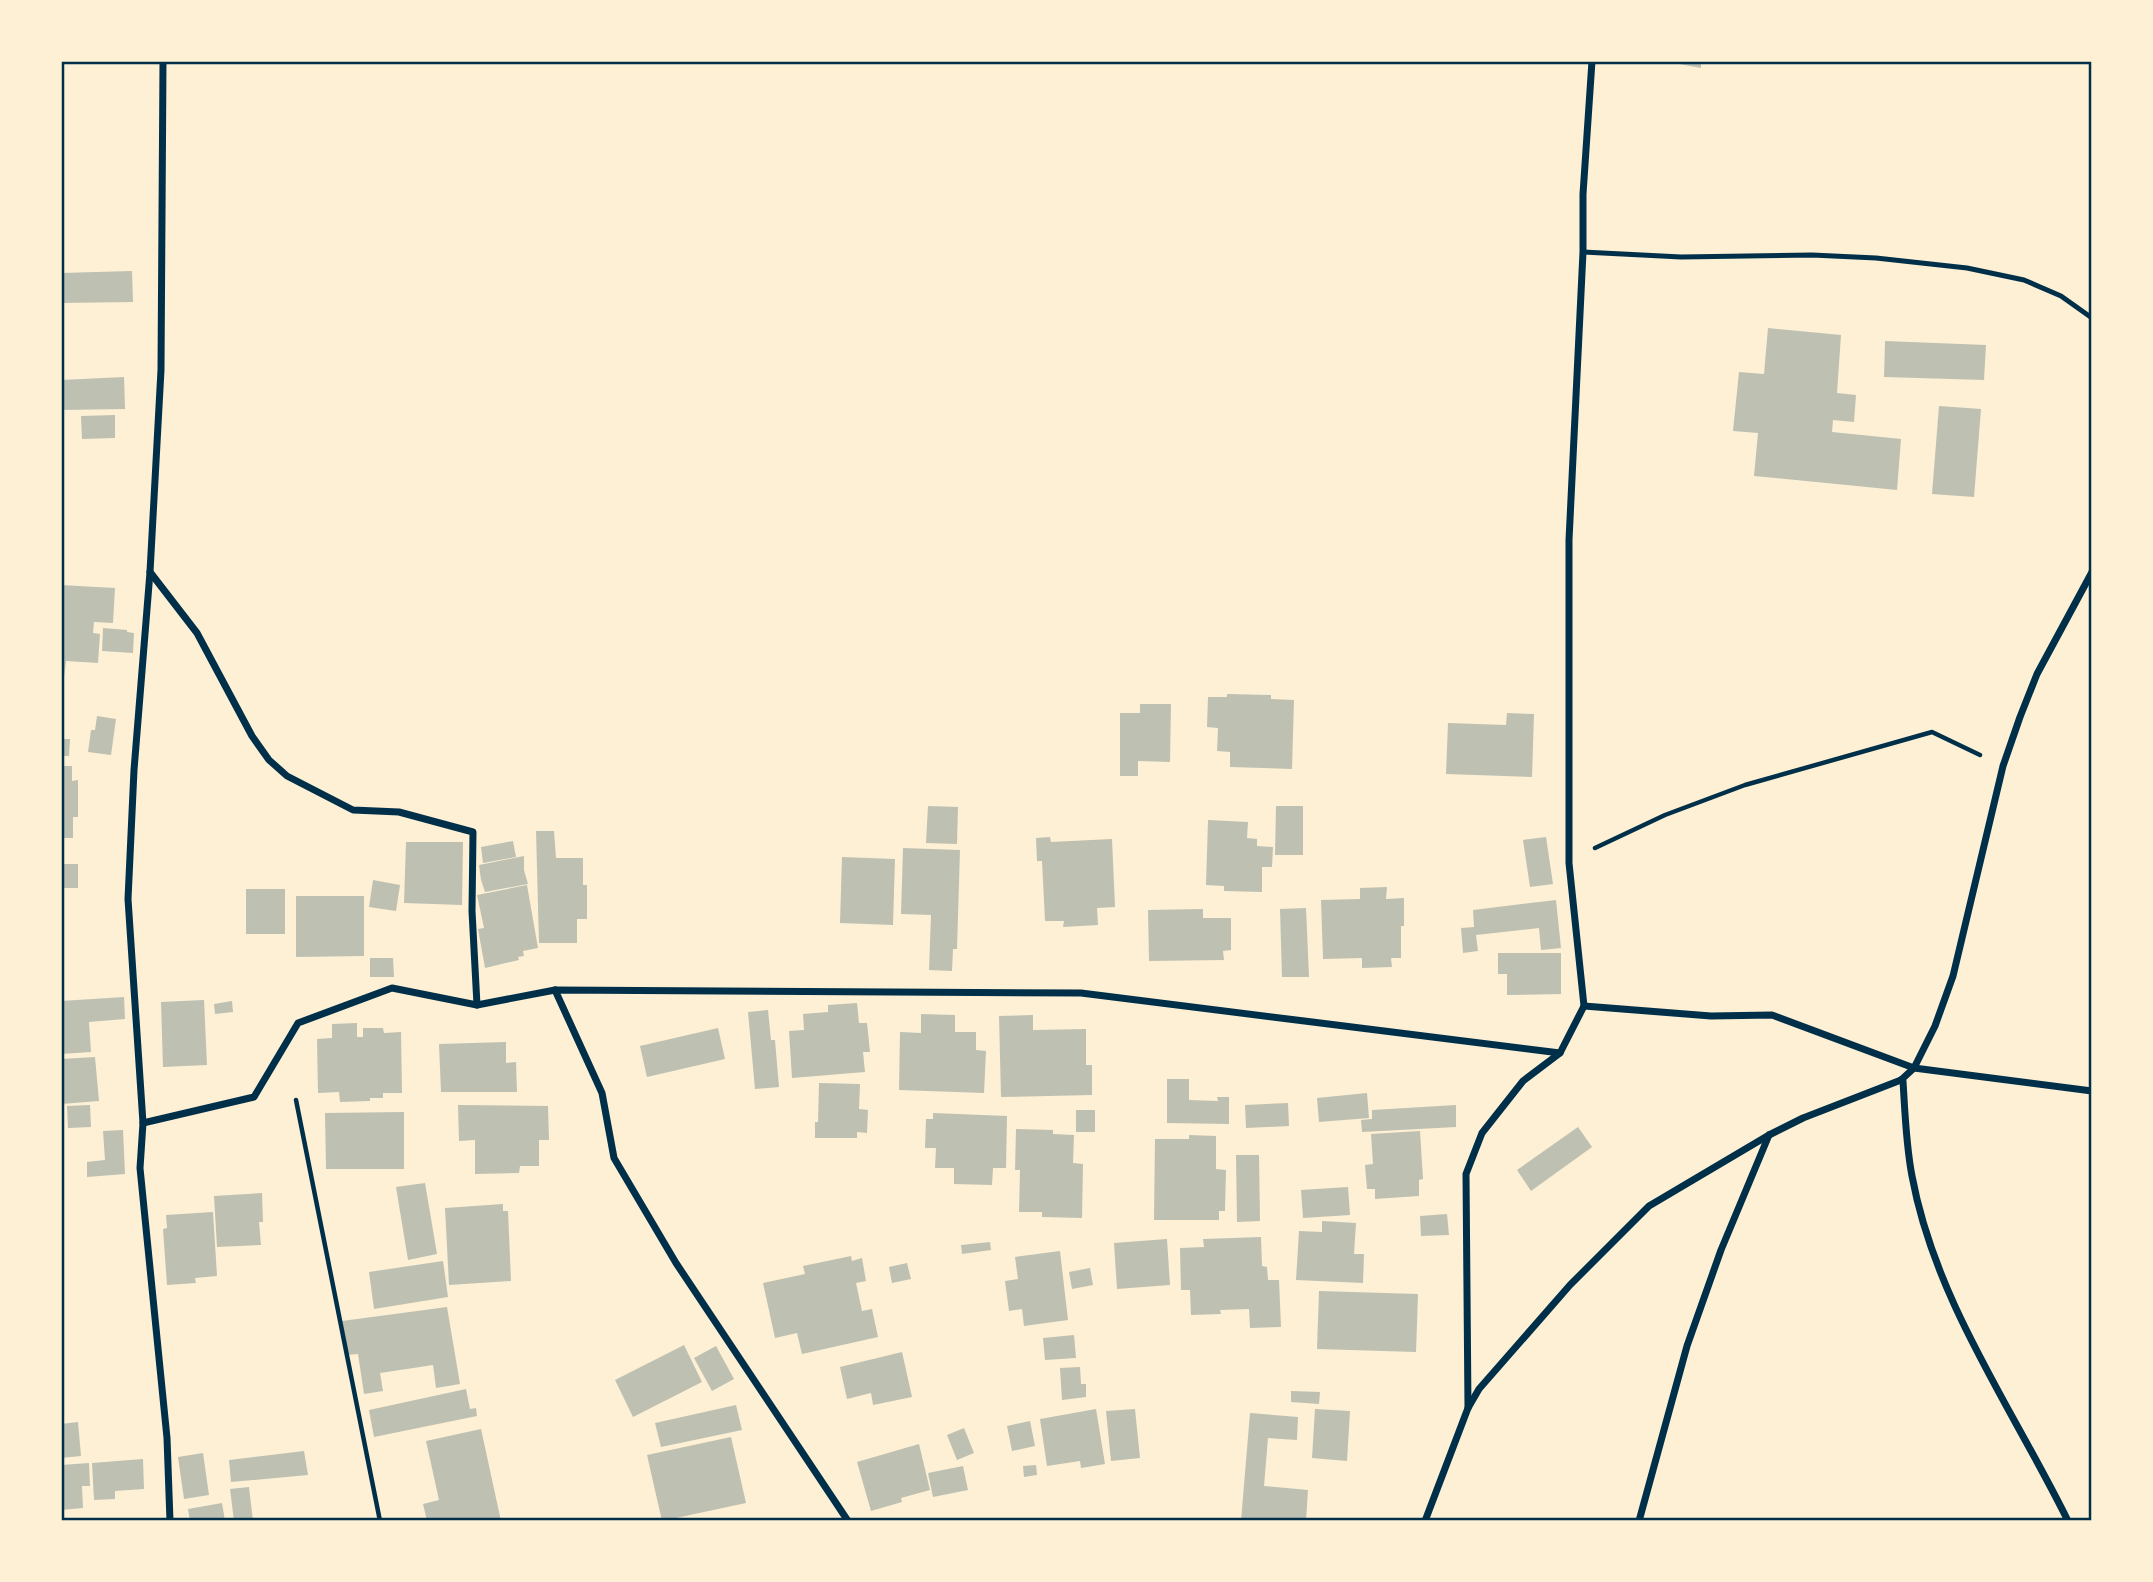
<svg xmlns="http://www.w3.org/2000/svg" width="2153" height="1582" font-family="'Work Sans',sans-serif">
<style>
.building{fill:#bec0b2}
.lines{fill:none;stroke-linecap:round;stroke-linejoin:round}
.path{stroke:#003049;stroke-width:4.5}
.service{stroke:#003049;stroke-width:5}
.minor{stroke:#003049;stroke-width:7}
.neatline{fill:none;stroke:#003049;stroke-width:2.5}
</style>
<rect width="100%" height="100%" fill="#fdf0d5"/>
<g class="building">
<polygon points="1663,61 1701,61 1701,68"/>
<polygon points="132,271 133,302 61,303 61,273"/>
<polygon points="1768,328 1841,335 1837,393 1856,395 1854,422 1833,420 1832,432 1901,439 1897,490 1754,476 1758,433 1733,431 1739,372 1764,374"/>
<polygon points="1885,341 1986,345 1984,380 1884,377"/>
<polygon points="124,377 125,409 61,410 61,380"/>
<polygon points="1939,406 1981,409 1974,497 1932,494"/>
<polygon points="115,415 115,438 82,439 81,416"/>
<polygon points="61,585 115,588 113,623 94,622 93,633 100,634 98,663 66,661 64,677 61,677"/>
<polygon points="103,628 127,630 127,632 134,633 133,653 102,651"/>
<polygon points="1227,694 1271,695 1271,699 1294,700 1292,769 1230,767 1230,752 1217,751 1218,728 1207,727 1208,697 1227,697"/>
<polygon points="1140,704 1171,704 1170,762 1138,761 1138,776 1120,776 1120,713 1140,713"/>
<polygon points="1507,713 1534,714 1532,777 1446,774 1448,723 1506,725"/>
<polygon points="97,716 116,719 111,755 88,752 91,730 95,730"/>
<polygon points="61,739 70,739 69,756 61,756"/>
<polygon points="61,766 72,766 72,781 78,780 78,817 73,817 73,838 61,838"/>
<polygon points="928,806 958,807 957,844 926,843"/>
<polygon points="1276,806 1303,806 1303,855 1275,855"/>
<polygon points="1208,820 1248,822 1247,838 1257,839 1257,846 1273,847 1272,867 1262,867 1262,892 1224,891 1224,886 1206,885"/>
<polygon points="536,831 554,831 556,858 583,858 583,885 587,885 587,919 577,919 577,943 539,943"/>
<polygon points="1050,837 1051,842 1112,839 1115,907 1097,908 1098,925 1063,927 1064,921 1045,921 1042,861 1037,861 1036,838"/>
<polygon points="1546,837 1553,884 1530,887 1523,840"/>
<polygon points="513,841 516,857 483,863 481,847"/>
<polygon points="406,842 463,842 462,905 404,903"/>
<polygon points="903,848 960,850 957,949 953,949 952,971 929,970 931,915 901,914"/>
<polygon points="524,856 524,870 528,884 485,892 481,880 479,865"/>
<polygon points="842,857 895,859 893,925 840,923"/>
<rect x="61" y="864" width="17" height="24"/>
<polygon points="373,880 400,885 396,911 369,907"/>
<polygon points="527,885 538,948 523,951 524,956 518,957 519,960 485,968 478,929 484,928 477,895"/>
<polygon points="1387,887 1386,899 1404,898 1404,926 1401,926 1401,958 1391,958 1392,967 1362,968 1362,958 1323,959 1321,900 1360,899 1360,888"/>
<rect x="246" y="889" width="39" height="45"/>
<polygon points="296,896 364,896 364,956 296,957"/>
<polygon points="1556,900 1561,948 1541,950 1539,928 1476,935 1478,951 1463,953 1461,928 1474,927 1473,910"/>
<polygon points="1306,908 1309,977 1282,977 1280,909"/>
<polygon points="1203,909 1203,918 1231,918 1231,950 1223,951 1224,960 1149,961 1148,910"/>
<polygon points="1498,953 1561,953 1561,994 1507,995 1507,974 1498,974"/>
<polygon points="370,958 393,958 394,977 370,977"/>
<polygon points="124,997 125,1019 89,1022 91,1052 61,1054 61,1001"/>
<polygon points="204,1000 207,1065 163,1067 161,1002"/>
<polygon points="232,1001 233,1012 215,1014 214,1004"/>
<polygon points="857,1003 859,1023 867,1023 870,1052 863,1052 865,1072 792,1078 789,1031 804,1030 803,1014 828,1012 828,1005"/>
<polygon points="768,1010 771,1040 775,1040 779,1087 755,1089 748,1012"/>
<polygon points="921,1014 955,1015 955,1032 976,1032 976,1050 986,1051 984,1093 899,1090 900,1032 921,1033"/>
<polygon points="1033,1015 1033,1030 1086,1029 1086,1065 1092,1065 1092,1095 1001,1097 999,1016"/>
<polygon points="357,1023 357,1037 363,1037 363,1028 383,1028 384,1033 401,1032 402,1093 383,1093 383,1098 370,1098 370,1101 340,1102 339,1092 318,1093 317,1039 332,1038 332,1024"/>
<polygon points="718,1028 725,1059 647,1077 640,1046"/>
<polygon points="506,1042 506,1063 516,1062 517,1092 441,1092 439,1044"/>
<polygon points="95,1057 99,1101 61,1104 61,1059"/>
<polygon points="1167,1079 1189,1079 1189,1100 1218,1101 1217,1097 1229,1097 1229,1124 1167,1123"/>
<polygon points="819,1083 860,1084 859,1109 868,1110 867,1133 857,1132 857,1138 815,1138 815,1122 818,1122"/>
<polygon points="1367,1093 1369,1118 1319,1122 1317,1098"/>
<polygon points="1288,1103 1289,1126 1246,1128 1245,1105"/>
<polygon points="90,1105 91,1127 68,1128 67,1106"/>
<polygon points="458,1105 548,1106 549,1140 539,1140 539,1166 520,1166 519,1173 475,1174 475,1140 459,1141"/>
<polygon points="1456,1105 1456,1127 1362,1132 1361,1120 1372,1119 1372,1110"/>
<rect x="1076" y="1110" width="19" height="22"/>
<polygon points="404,1112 404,1169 326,1169 325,1113"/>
<polygon points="933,1113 1007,1116 1006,1168 993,1168 992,1185 954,1184 954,1168 935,1168 936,1148 925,1148 926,1119 933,1119"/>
<polygon points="1578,1127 1592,1147 1531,1191 1517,1170"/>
<polygon points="1016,1129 1053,1130 1053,1134 1074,1135 1073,1163 1083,1164 1082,1218 1042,1217 1042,1212 1019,1212 1020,1170 1015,1170"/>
<polygon points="123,1130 125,1174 87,1177 87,1162 105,1160 103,1131"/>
<polygon points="1420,1131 1423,1179 1419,1180 1419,1196 1375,1199 1375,1189 1367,1189 1365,1165 1373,1164 1371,1134"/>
<polygon points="1189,1135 1216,1136 1216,1169 1226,1170 1225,1211 1219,1211 1219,1220 1154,1220 1155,1139 1189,1139"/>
<polygon points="1236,1155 1259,1155 1260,1221 1237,1222"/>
<polygon points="425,1183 437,1254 408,1260 396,1187"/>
<polygon points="1348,1187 1350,1215 1303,1218 1301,1190"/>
<polygon points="262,1193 263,1222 259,1222 261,1245 217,1247 214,1196"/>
<polygon points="503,1204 503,1211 508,1211 511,1281 449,1285 445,1208"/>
<polygon points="213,1212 217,1276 195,1278 196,1283 167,1285 163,1229 167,1228 166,1215"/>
<polygon points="1447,1214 1449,1235 1421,1236 1420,1216"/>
<polygon points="1322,1221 1356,1223 1354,1254 1364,1254 1363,1283 1296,1280 1299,1231 1322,1232"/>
<polygon points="1261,1237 1262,1266 1267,1267 1268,1280 1279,1280 1281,1327 1250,1328 1249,1309 1220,1310 1221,1314 1191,1315 1190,1290 1181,1290 1180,1248 1204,1247 1203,1239"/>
<polygon points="1167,1239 1170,1285 1117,1289 1114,1243"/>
<polygon points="990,1242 991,1250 962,1254 961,1245"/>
<polygon points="1060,1251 1068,1320 1024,1326 1022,1309 1009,1311 1005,1281 1018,1279 1015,1257"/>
<polygon points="851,1256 852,1261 862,1258 866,1281 856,1283 862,1311 872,1309 878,1337 802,1354 797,1333 775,1338 763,1283 805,1274 803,1266"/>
<polygon points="443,1261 448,1297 374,1309 369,1272"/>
<polygon points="907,1263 911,1279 892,1283 889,1267"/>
<polygon points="1090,1268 1093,1285 1072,1289 1069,1272"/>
<polygon points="1319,1291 1418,1294 1416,1352 1317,1349"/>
<polygon points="447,1307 460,1384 436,1388 433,1365 380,1373 383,1391 364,1394 358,1354 347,1355 342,1321"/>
<polygon points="1074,1335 1076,1358 1045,1360 1043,1338"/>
<polygon points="684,1345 702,1382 633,1417 615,1380"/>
<polygon points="716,1346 734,1379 712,1391 694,1358"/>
<polygon points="902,1352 912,1397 873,1405 871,1393 847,1399 840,1367"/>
<polygon points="1080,1367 1081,1384 1086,1384 1086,1397 1062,1400 1060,1368"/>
<polygon points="466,1389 470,1409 476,1408 477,1416 374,1437 369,1410"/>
<polygon points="1291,1391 1320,1392 1319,1404 1291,1402"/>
<polygon points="736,1405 742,1430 661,1447 655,1423"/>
<polygon points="1096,1409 1105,1464 1081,1468 1080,1461 1047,1466 1040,1419"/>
<polygon points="1135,1409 1140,1458 1111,1461 1106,1411"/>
<polygon points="1315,1409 1350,1411 1347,1461 1312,1458"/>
<polygon points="1250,1413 1298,1417 1297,1440 1268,1438 1264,1486 1308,1490 1306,1521 1241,1521"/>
<polygon points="1030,1421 1035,1446 1012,1451 1007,1426"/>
<polygon points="78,1422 81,1456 61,1458 61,1424"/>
<polygon points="964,1428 974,1453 957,1460 947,1435"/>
<polygon points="481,1429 501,1521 427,1521 423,1504 439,1500 426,1441"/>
<polygon points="731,1437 746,1503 662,1521 647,1455"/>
<polygon points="919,1444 930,1490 901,1498 902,1502 871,1511 857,1462"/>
<polygon points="304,1451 308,1475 231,1482 229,1460"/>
<polygon points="203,1453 209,1495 184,1499 178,1457"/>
<polygon points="143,1459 144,1489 115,1491 115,1499 94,1500 92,1463"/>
<polygon points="89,1463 90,1486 82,1486 83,1508 61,1510 61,1465"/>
<polygon points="1036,1465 1037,1475 1024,1477 1023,1466"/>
<polygon points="963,1466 968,1490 933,1497 928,1473"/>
<polygon points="249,1487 253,1521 234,1521 230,1489"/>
<polygon points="222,1503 225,1521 190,1521 188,1509"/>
</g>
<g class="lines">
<g class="path">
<polyline points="1595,848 1665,815 1745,785 1932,732 1980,755"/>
<polyline points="296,1100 380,1521"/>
</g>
<polyline class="service" points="1583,252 1681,257 1812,255 1876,258 1967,268 2024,280 2061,296 2092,318"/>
<g class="minor">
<polyline points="163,61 161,370 150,572 134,770 128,899 143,1123 140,1168 167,1438 170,1521"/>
<polyline points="150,572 197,633 252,736 269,760 287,776 353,810 399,812 473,832 472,911 477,1005"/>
<polyline points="555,990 602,1093 614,1158 676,1263 848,1521"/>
<polyline points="1584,1006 1569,863 1569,540 1583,252 1583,194 1592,61"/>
<path d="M1901,1080l2,1c2,32 3,64 9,95 23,125 101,233 156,345"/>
<polyline points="143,1123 254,1097 298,1023 392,988 477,1005 555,990 1081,993 1560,1053 1584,1006 1711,1016 1772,1015 1914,1068 2092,1091"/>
<polyline points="1468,1408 1466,1174 1482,1133 1523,1081 1560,1053"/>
<polyline points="1425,1521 1468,1408 1479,1389 1570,1285 1649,1206 1769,1135 1803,1118 1901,1080 1914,1068 1935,1026 1953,976 2003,766 2020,717 2037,674 2092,572"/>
<polyline points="1639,1521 1687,1346 1721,1250 1769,1135"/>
</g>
</g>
<rect width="2153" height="1582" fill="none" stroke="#fdf0d5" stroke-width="126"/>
<rect x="63" y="63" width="2027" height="1456" class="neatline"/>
</svg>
